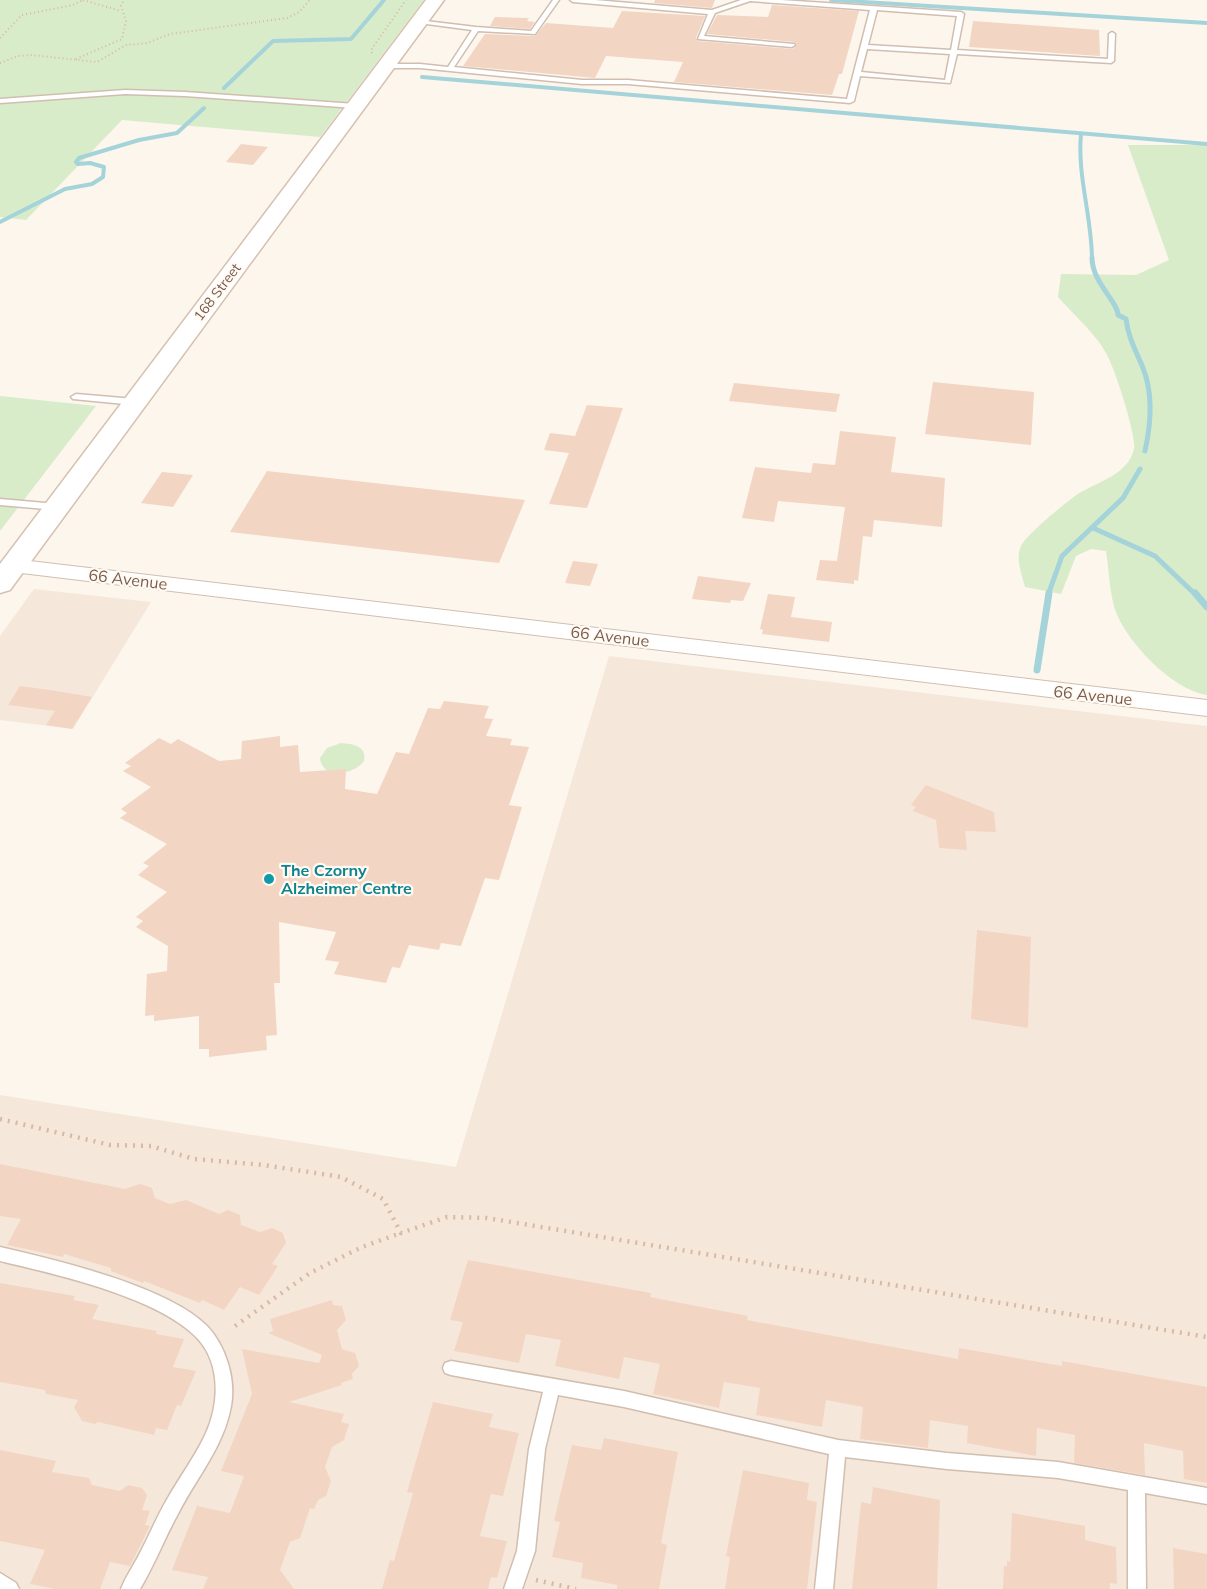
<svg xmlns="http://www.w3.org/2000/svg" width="1207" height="1589" font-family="Mulish,sans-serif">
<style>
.residential{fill:#f5e8da}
.green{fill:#d8ecc9}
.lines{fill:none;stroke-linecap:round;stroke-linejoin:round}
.stream-far2{stroke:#a5d3da;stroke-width:4}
.stream-far1{stroke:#a5d3da;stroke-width:5}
.stream{stroke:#a5d3da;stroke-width:7}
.building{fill:#f3d5c3}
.service-casing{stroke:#d1beb0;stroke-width:3}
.minor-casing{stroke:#d1beb0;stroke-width:2}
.secondary-casing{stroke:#d6c0b0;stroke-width:3}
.path-far1{stroke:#d9b8a5;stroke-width:2;stroke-dasharray:1 3;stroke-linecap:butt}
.path{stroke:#d9b8a5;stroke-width:4.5;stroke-dasharray:2 6;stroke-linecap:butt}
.service{fill:#fff;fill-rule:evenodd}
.minor{fill:#fff;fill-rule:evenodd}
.secondary{fill:#fff;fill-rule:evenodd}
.culture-dot{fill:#0f9aa8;stroke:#fffaf3;stroke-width:2}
.labels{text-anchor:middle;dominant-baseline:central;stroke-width:4.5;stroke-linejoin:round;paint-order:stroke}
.far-street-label{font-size:14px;fill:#7a5c4d;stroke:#fffaf3}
.street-label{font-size:16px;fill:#7a5c4d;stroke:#fffaf3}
.culture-label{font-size:16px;font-weight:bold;fill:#0d838f;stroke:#fffaf3;text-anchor:start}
</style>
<rect width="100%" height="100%" fill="#fdf6ec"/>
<g class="residential">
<polygon points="34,589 151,602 73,729 0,720 0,636"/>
<polygon points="609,656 1207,726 1207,1589 0,1589 0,1095 456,1167"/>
</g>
<g class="green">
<polygon points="0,0 424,0 320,137 122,120 26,220 0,217"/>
<path d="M1128,145h79v550c-35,-5 -84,-56 -93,-89 -5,-18 -5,-37 -8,-55l-15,-2 -15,7 -15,38 -36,-7c-3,-12 -10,-28 -4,-41 4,-10 46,-45 57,-52 19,-12 50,-19 56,-45 3,-13 -20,-83 -28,-96 -10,-19 -33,-39 -48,-56l3,-23 75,1 33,-15z"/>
<polygon points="0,396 96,406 0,531"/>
<path d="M341,743c12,1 26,3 23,18 -10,14 -42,19 -44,-3l7,-10z"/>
</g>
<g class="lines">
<g class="stream-far2">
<polyline points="831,0 1207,23"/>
<polyline points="422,77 1207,144"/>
<polyline points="224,88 273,41 351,39 384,0"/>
<path d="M1081,134c-4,42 11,83 11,126"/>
<polyline points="0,222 65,189 92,184 103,177 104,167 90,163 78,164 76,162 79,158 139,140 177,133 204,108"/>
</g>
<g class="stream-far1">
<path d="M1092,258c0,24 26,44 26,57l8,4c2,18 10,32 17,49 10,25 8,56 2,83"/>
<polyline points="1093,528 1155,556 1196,595"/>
<polyline points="1048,595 1062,556 1123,498 1140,469"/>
</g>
<g class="stream">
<polyline points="1195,593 1207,607"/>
<polyline points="1037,670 1049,593"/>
</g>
</g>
<g class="building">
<polygon points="655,0 715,0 712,8 654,3"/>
<polygon points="772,5 859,11 842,74 839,74 832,95 674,82 683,62 606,56 595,78 463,66 485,34 535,36 546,23 613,28 622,11 705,16 696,38 698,41 793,49 797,45 794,42 707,34 717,15 768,17"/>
<polygon points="495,17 529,18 527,21 535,22 530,29 490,26"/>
<polygon points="973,21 1099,30 1100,56 969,47"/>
<polygon points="241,144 268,147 253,165 226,162"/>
<polygon points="933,382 1034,392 1031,445 925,434"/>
<polygon points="734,383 840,394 836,412 729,401"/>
<polygon points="587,405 623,408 587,508 549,504 569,453 544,450 550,433 575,436"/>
<polygon points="840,431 896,437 891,472 945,478 942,527 874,520 872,537 863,536 858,581 854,580 854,584 816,580 820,560 837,561 845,507 778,501 774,522 742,518 755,467 811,473 813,463 835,465"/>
<polygon points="267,471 525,500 499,563 230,532"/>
<polygon points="162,472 193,475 173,507 141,503"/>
<polygon points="573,561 598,564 590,586 565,583"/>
<polygon points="698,576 751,583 743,601 731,600 730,603 692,599"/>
<polygon points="768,594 795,597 791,617 832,622 829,642 762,634 763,630 760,629"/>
<polygon points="20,686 50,690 92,697 72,729 46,725 55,711 8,705"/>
<polygon points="444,701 489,706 484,718 493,719 486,736 512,739 510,745 529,747 509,805 522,807 499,880 485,878 461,946 441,943 439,950 409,945 400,968 392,967 386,983 334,974 339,962 325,960 336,932 279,922 280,983 274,983 277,1035 266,1036 267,1050 209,1057 209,1049 199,1049 199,1016 154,1021 154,1015 145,1016 147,974 167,971 168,946 136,927 143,921 136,917 167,892 138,875 149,866 143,863 167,844 120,818 127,813 121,809 151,787 123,771 131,766 125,763 159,738 171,744 178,739 219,761 241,759 242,741 280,736 280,747 298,745 300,772 346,769 345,789 377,794 396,752 409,754 428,708 440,709"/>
<polygon points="926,785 994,812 996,832 965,831 967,850 939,848 936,820 913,811 916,807 911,805"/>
<polygon points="977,930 1031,937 1028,1028 971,1019"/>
<polygon points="0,1164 125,1189 140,1184 152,1188 155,1198 170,1204 186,1200 219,1214 228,1210 240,1215 241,1225 260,1232 272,1228 283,1233 286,1243 272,1264 278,1266 259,1295 240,1287 224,1310 202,1300 200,1303 144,1281 143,1283 111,1271 111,1268 64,1254 63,1257 7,1245 21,1219 0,1216"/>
<polygon points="468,1260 651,1293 650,1297 748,1316 747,1320 958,1359 959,1348 1062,1366 1062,1361 1207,1387 1207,1483 1184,1479 1183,1451 1144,1443 1145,1475 1074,1463 1075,1435 1037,1428 1036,1456 967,1443 968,1426 930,1420 928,1448 860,1439 863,1407 826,1400 822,1427 756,1415 760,1388 724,1382 719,1408 653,1394 660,1364 624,1357 619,1379 555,1366 561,1340 526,1334 519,1363 454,1351 463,1322 450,1320"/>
<polygon points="0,1283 75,1296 73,1300 99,1305 92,1319 157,1331 156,1334 184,1339 173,1367 196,1371 181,1406 177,1405 167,1430 156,1428 154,1435 98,1422 95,1424 82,1421 74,1407 78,1400 46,1394 45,1390 0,1382"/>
<polygon points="332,1300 333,1305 342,1306 346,1320 337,1330 342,1349 355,1353 359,1366 352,1374 353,1379 341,1383 342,1385 289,1402 344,1414 341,1422 349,1424 344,1440 332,1447 325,1467 331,1481 326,1496 318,1500 314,1509 310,1508 300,1538 290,1542 280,1570 294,1589 203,1589 208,1577 172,1570 197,1506 230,1513 244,1476 221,1471 252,1394 242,1349 319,1363 322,1355 268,1333 273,1331 270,1319"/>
<polygon points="433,1402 493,1414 489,1427 519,1433 503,1496 491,1494 480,1536 507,1541 497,1578 491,1577 488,1589 382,1589 390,1560 394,1561 413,1493 407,1492"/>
<polygon points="604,1438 678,1452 661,1543 667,1545 659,1589 617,1589 617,1585 581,1578 583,1563 552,1557 560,1522 554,1521 572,1445 601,1450"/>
<polygon points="0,1450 56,1461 52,1472 89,1478 92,1485 120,1491 128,1485 142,1488 147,1495 142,1510 150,1511 145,1525 150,1526 130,1566 110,1562 100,1589 55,1589 30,1584 45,1550 0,1541"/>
<polygon points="743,1470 809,1483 807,1500 817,1502 807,1589 725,1589 730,1557 726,1556"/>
<polygon points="873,1487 940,1500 937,1589 852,1589 861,1502 871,1504"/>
<polygon points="1012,1513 1085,1526 1085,1540 1116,1547 1117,1584 1110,1583 1110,1589 1003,1589 1004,1566 1007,1566 1007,1561 1010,1562"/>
<polygon points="1173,1548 1207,1554 1207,1589 1174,1589"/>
</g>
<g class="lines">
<defs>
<g id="service">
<path d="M553,0h6l-24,34 -57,-3 -24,36 128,13h46l219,19 23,-89 -120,-9 -35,12 -11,23 90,8 1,1 -3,2 -94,-8 10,-25 -135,-12 -3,-2h25l117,10 29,-10h40l180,12 3,2 -7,36 151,9 1,-25 3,-2 3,2 -1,27 -3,2 -154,-9 -7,29 -90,-7 -6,25 -4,2 -222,-19h-46l-162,-16h-35l-3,-2 3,-2h35l28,3 24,-37 -53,-7 -2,-1v-2l59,7 55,4zM877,10l80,6 -6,34 -83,-5zM867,49l83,5 -5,26 -84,-8z"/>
<polygon points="125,90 185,92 355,104 359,106 355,108 185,96 125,94 0,103 0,99"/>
<polygon points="76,394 135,399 140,402 135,405 73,399 71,397"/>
<polygon points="0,499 57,504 62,507 57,510 0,505"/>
<path d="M0,1247c56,13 167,39 207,79 19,20 29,53 24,80 -7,40 -34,71 -52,106 -14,25 -24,52 -39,77h-19c5,-13 13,-24 19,-36 10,-19 18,-39 29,-57 12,-21 27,-41 37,-63 14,-31 15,-73 -12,-98 -41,-39 -139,-61 -194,-74z"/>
<polygon points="451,1361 624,1391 838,1440 947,1453 1058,1462 1207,1488 1207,1504 1145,1493 1146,1589 1128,1589 1128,1490 1058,1478 947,1469 845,1457 833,1589 815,1589 829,1454 624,1407 558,1395 545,1449 535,1551 522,1589 504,1589 517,1551 529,1449 543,1392 451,1375 445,1373 443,1368 445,1363"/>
<polygon points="0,1573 16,1583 19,1589 0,1589"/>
</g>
<polygon id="minor" points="13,559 1207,700 1207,716 5,571 2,566 5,561"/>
<polygon id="secondary" points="426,0 444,0 10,590 0,593 0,564"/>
</defs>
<use href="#service" class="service-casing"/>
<use href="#minor" class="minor-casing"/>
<use href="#secondary" class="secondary-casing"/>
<g class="path-far1">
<polyline points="83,0 121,11"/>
<polyline points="0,38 22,15 73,5 83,0"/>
<polyline points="372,53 371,50 406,0"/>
<polyline points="76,59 122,39 126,21 121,6 124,0"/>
<polyline points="0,63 18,56 32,55 97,62 126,45 147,43 170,34 287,18 299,12 310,0"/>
</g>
<g class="path">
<polyline points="0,1119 110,1145 151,1146 194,1159 264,1165 341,1177 383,1199 401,1233 447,1217 487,1218 1207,1337"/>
<polyline points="235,1326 310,1273 362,1247 401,1233"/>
<polyline points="536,1580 576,1589"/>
</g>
<use href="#service" class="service"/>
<use href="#minor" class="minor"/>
<use href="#secondary" class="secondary"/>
</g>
<circle class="culture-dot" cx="269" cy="879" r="6"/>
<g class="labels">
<g class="far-street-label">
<text transform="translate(217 292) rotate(-53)">168 Street</text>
</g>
<g class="street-label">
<text transform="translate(128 579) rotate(7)">66 Avenue</text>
<text transform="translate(610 636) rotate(7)">66 Avenue</text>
<text transform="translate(1093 695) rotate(6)">66 Avenue</text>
</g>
<g class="culture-label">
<text x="281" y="870">The Czorny<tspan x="281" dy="18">Alzheimer Centre</tspan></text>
</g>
</g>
</svg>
